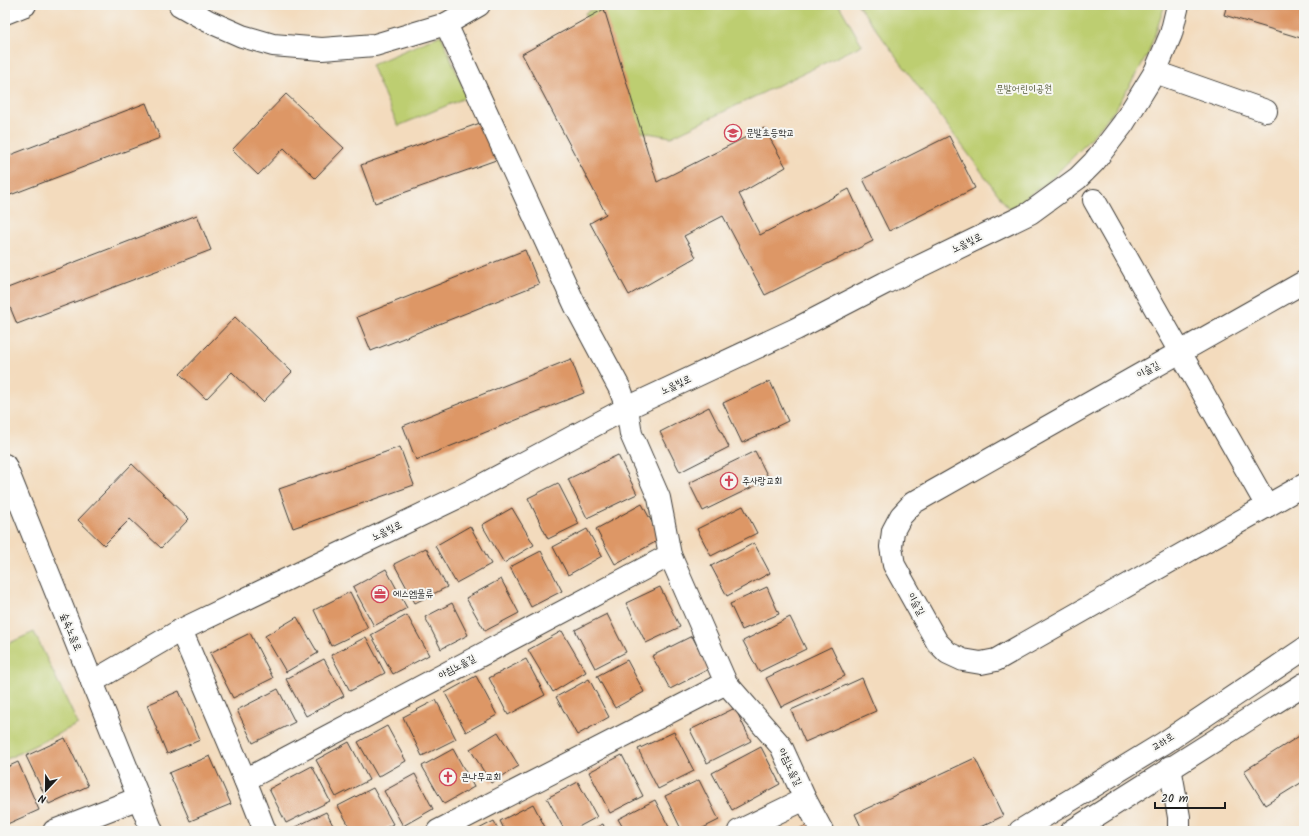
<svg xmlns="http://www.w3.org/2000/svg" width="1309" height="836" font-family="Kalam,'Poor Story',sans-serif">
<style>
.green{fill:#bdce71;stroke:#6c7546}
.building{fill:#dd9766}
.lines{fill:none;stroke-linecap:round;stroke-linejoin:round}
.minor-casing{stroke:#3c3934;stroke-width:24}
.minor{stroke:#fff;stroke-width:22}
.labels{text-anchor:middle;dominant-baseline:central;stroke-width:4;stroke-linejoin:round;paint-order:stroke}
.park-label{font-size:10px;fill:#545a3a;stroke:#f6f6f2}
.poi-label{font-size:10px;fill:#1c1c1c;stroke:#f6f6f2;text-anchor:start}
.street-label{font-size:10px;fill:#1c1c1c;stroke:#f6f6f2}
</style>
<rect width="100%" height="100%" fill="#f6f6f2"/>
<filter id="ink" filterUnits="userSpaceOnUse"><feTurbulence type="fractalNoise" baseFrequency=".025" numOctaves="2"/><feDisplacementMap in="SourceGraphic" scale="8" xChannelSelector="R" yChannelSelector="G"/><feConvolveMatrix kernelMatrix="1 2 1 2 8 2 1 2 1" color-interpolation-filters="sRGB"/></filter>
<filter id="wash" filterUnits="userSpaceOnUse"><feTurbulence type="fractalNoise" baseFrequency=".012" numOctaves="4" result="noise"/><feDisplacementMap in="SourceGraphic" scale="16" xChannelSelector="R" yChannelSelector="G"/><feGaussianBlur stdDeviation="0.9" result="paint"/><feColorMatrix in="noise" values="0 0 0 0 0 0 0 0 0 0 0 0 0 0 0 0 0 1.4 0 .05"/><feComposite in="paint" operator="in"/></filter>
<g filter="url(#wash)">
<rect width="100%" height="100%" fill="#f3dbbd"/>
<g class="green">
<polygon points="602,5 839,5 862,45 671,137 642,132 585,13"/>
<polygon points="858,5 1165,5 1148,54 1115,110 1082,148 1048,182 1009,209"/>
<polygon points="441,35 467,97 398,126 371,65"/>
<polygon points="34,632 78,724 5,760 5,645"/>
</g>
<g id="blocks">
<g class="building">
<polygon points="1227,5 1304,5 1304,39 1224,15"/>
<polygon points="604,9 657,182 764,128 786,167 739,194 760,235 849,189 873,241 765,295 723,216 684,236 696,257 629,295 590,223 606,214 522,54"/>
<polygon points="286,94 344,148 315,178 284,148 258,175 232,150"/>
<polygon points="146,103 160,138 5,197 5,157"/>
<polygon points="483,122 496,160 375,203 361,165"/>
<polygon points="949,136 975,188 889,231 863,179"/>
<polygon points="197,215 211,250 17,324 5,295 5,289"/>
<polygon points="525,250 539,284 371,351 357,317"/>
<polygon points="235,317 292,372 263,402 232,372 206,399 180,374"/>
<polygon points="571,359 584,393 416,460 403,426"/>
<polygon points="770,381 788,421 742,443 723,403"/>
<polygon points="709,407 729,447 680,472 660,432"/>
<polygon points="400,447 414,485 293,528 279,489"/>
<polygon points="755,451 769,479 703,511 689,483"/>
<polygon points="618,455 637,494 587,518 568,479"/>
<polygon points="132,464 189,519 161,548 130,519 104,545 78,520"/>
<polygon points="558,483 579,524 548,539 528,498"/>
<polygon points="642,504 661,539 615,564 596,529"/>
<polygon points="743,506 757,533 711,556 697,529"/>
<polygon points="512,508 534,545 504,563 482,525"/>
<polygon points="470,526 491,564 456,583 435,546"/>
<polygon points="587,529 602,556 568,575 553,547"/>
<polygon points="754,543 770,573 727,596 711,566"/>
<polygon points="426,548 447,587 415,603 394,564"/>
<polygon points="541,551 562,591 531,607 510,567"/>
<polygon points="386,569 407,608 374,626 353,587"/>
<polygon points="501,579 519,613 485,631 466,598"/>
<polygon points="660,587 680,627 646,643 626,603"/>
<polygon points="767,587 779,614 742,630 730,604"/>
<polygon points="350,592 368,628 331,646 314,610"/>
<polygon points="452,603 468,635 441,649 425,617"/>
<polygon points="607,614 626,652 595,668 575,630"/>
<polygon points="407,615 429,655 393,674 371,635"/>
<polygon points="297,617 318,653 286,672 265,636"/>
<polygon points="790,617 806,649 759,672 743,641"/>
<polygon points="562,631 586,672 553,692 528,650"/>
<polygon points="250,633 273,678 233,698 210,653"/>
<polygon points="692,636 709,669 670,689 652,656"/>
<polygon points="366,637 385,673 350,691 331,655"/>
<polygon points="831,647 845,676 781,707 766,678"/>
<polygon points="324,659 344,696 306,716 286,679"/>
<polygon points="526,659 545,695 508,715 489,678"/>
<polygon points="627,660 644,692 615,708 597,676"/>
<polygon points="476,676 497,715 466,732 445,693"/>
<polygon points="862,678 876,711 805,742 791,710"/>
<polygon points="589,679 609,717 577,735 556,697"/>
<polygon points="278,689 295,722 253,743 237,710"/>
<polygon points="179,691 200,740 167,754 147,705"/>
<polygon points="436,700 456,739 422,756 403,717"/>
<polygon points="735,708 751,741 707,763 690,730"/>
<polygon points="387,726 406,761 378,777 358,742"/>
<polygon points="498,732 519,766 491,783 470,749"/>
<polygon points="674,732 694,771 658,789 638,749"/>
<polygon points="1304,733 1304,781 1265,805 1244,771"/>
<polygon points="65,738 88,786 49,804 26,756"/>
<polygon points="349,742 369,780 336,797 316,760"/>
<polygon points="761,747 780,784 732,810 712,773"/>
<polygon points="453,749 474,787 444,804 422,766"/>
<polygon points="622,755 643,796 610,813 589,772"/>
<polygon points="210,756 231,804 190,821 169,773"/>
<polygon points="975,758 1003,816 972,831 863,831 855,814"/>
<polygon points="18,762 39,810 5,825 5,768"/>
<polygon points="312,766 330,801 286,823 269,789"/>
<polygon points="415,774 433,809 403,826 384,791"/>
<polygon points="699,780 719,820 697,831 682,831 665,796"/>
<polygon points="578,782 597,817 571,831 565,831 547,798"/>
<polygon points="373,788 393,824 380,831 352,831 338,806"/>
<polygon points="655,800 671,831 625,831 618,819"/>
<polygon points="533,804 547,831 505,831 500,821"/>
<polygon points="326,812 336,831 287,831"/>
<polygon points="494,821 499,831 475,831"/>
<polygon points="603,824 606,831 588,831"/>
<polygon points="809,824 813,831 795,831"/>
</g>
</g>
</g>
<g filter="url(#ink)">
<use href="#blocks" fill-opacity="0" stroke="#3c3934" stroke-width="1"/>
<g class="lines">
<defs>
<g id="minor">
<polyline points="180,5 208,21 242,36 273,45 322,49 375,45 446,24 575,305 620,389 627,408 631,434 659,498 670,555 726,683 781,746 805,799 822,831"/>
<polyline points="5,13 25,5"/>
<polyline points="446,24 479,5"/>
<polyline points="1155,72 1266,111"/>
<polyline points="1094,200 1267,506"/>
<polyline points="1304,282 913,503 901,516 893,531 891,547 894,565 937,642 948,653 963,660 981,663 996,660 1304,485"/>
<polyline points="5,465 152,831"/>
<polyline points="181,630 245,780 265,831"/>
<polyline points="92,682 181,630 471,491 627,408 796,329 885,283 1030,213 1078,178 1094,162 1123,124 1155,72 1171,34 1178,5"/>
<polyline points="1170,767 1179,817 1179,831"/>
<polyline points="245,780 670,555"/>
<polyline points="54,831 139,798"/>
<polyline points="438,831 726,683"/>
<polyline points="739,831 805,799"/>
<polyline points="1020,831 1164,743 1304,649"/>
<polyline points="1072,831 1304,684"/>
</g>
</defs>
<use href="#minor" class="minor-casing"/>
<use href="#minor" class="minor"/>
</g>
</g>
<defs>
<symbol id="school-ring" viewBox="-11 -11 22 22"><circle r="9.5" fill="#f6f6f2" stroke="#d1495b" stroke-width="1.5"/><path d="M0-5L7-2L0 1L-7-2ZM-4 1L0 2.5L4 1V4Q0 6-4 4Z" fill="#d1495b"/></symbol>
<symbol id="church-ring" viewBox="-11 -11 22 22"><circle r="9.5" fill="#f6f6f2" stroke="#d1495b" stroke-width="1.5"/><path d="M-1.2-6h2.4v3.5h3.3v2.4h-3.3V6h-2.4V-.1h-3.3v-2.4h3.3Z" fill="#d1495b"/></symbol>
<symbol id="office-ring" viewBox="-11 -11 22 22"><circle r="9.5" fill="#f6f6f2" stroke="#d1495b" stroke-width="1.5"/><path d="M-6-3h4V-5.5h4V-3h4V5H-6ZM-1-4.5V-3h2v-1.5ZM-6 0V1H6V0Z" fill="#d1495b"/></symbol>
</defs>
<g fill-rule="evenodd">
<use href="#school-ring" x="723" y="123" width="20" height="20"/>
<use href="#church-ring" x="719" y="471" width="20" height="20"/>
<use href="#office-ring" x="370" y="584" width="20" height="20"/>
<use href="#church-ring" x="438" y="767" width="20" height="20"/>
</g>
<g class="labels">
<g class="park-label">
<text x="1024" y="89">문발어린이공원</text>
</g>
<g class="poi-label">
<text x="746" y="133">문발초등학교</text>
<text x="742" y="481">주사랑교회</text>
<text x="393" y="594">에스엠물류</text>
<text x="461" y="777">큰나무교회</text>
</g>
<g class="street-label">
<text transform="translate(967 243) rotate(-26)">노을빛로</text>
<text transform="translate(1148 370) rotate(-29)">이슬길</text>
<text transform="translate(676 385) rotate(-25)">노을빛로</text>
<text transform="translate(387 531) rotate(-26)">노을빛로</text>
<text transform="translate(916 604) rotate(61)">이슬길</text>
<text transform="translate(71 632) rotate(68)">숲속노을로</text>
<text transform="translate(457 667) rotate(-28)">아침노을길</text>
<text transform="translate(1163 742) rotate(-33)">교하로</text>
<text transform="translate(790 767) rotate(64)">아침노을길</text>
</g>
</g>
<rect width="1309" height="836" fill="none" stroke="#f6f6f2" stroke-width="20"/>
<g transform="translate(46 790) rotate(202)" stroke="#f6f6f2" stroke-width="3" paint-order="stroke">
<path d="M0-3L7 15L0 10L-7 15Z" fill="#1c1c1c"/>
<text y="-6" font-size="11" font-weight="bold" text-anchor="middle" fill="#1c1c1c">N</text>
</g>
<path d="M1155 802v6h70v-6" fill="none" stroke="#1c1c1c" stroke-width="2"/>
<text x="1161" y="802" font-size="12" fill="#1c1c1c" stroke="#f6f6f2" stroke-width="3" paint-order="stroke">20 m</text>
</svg>
